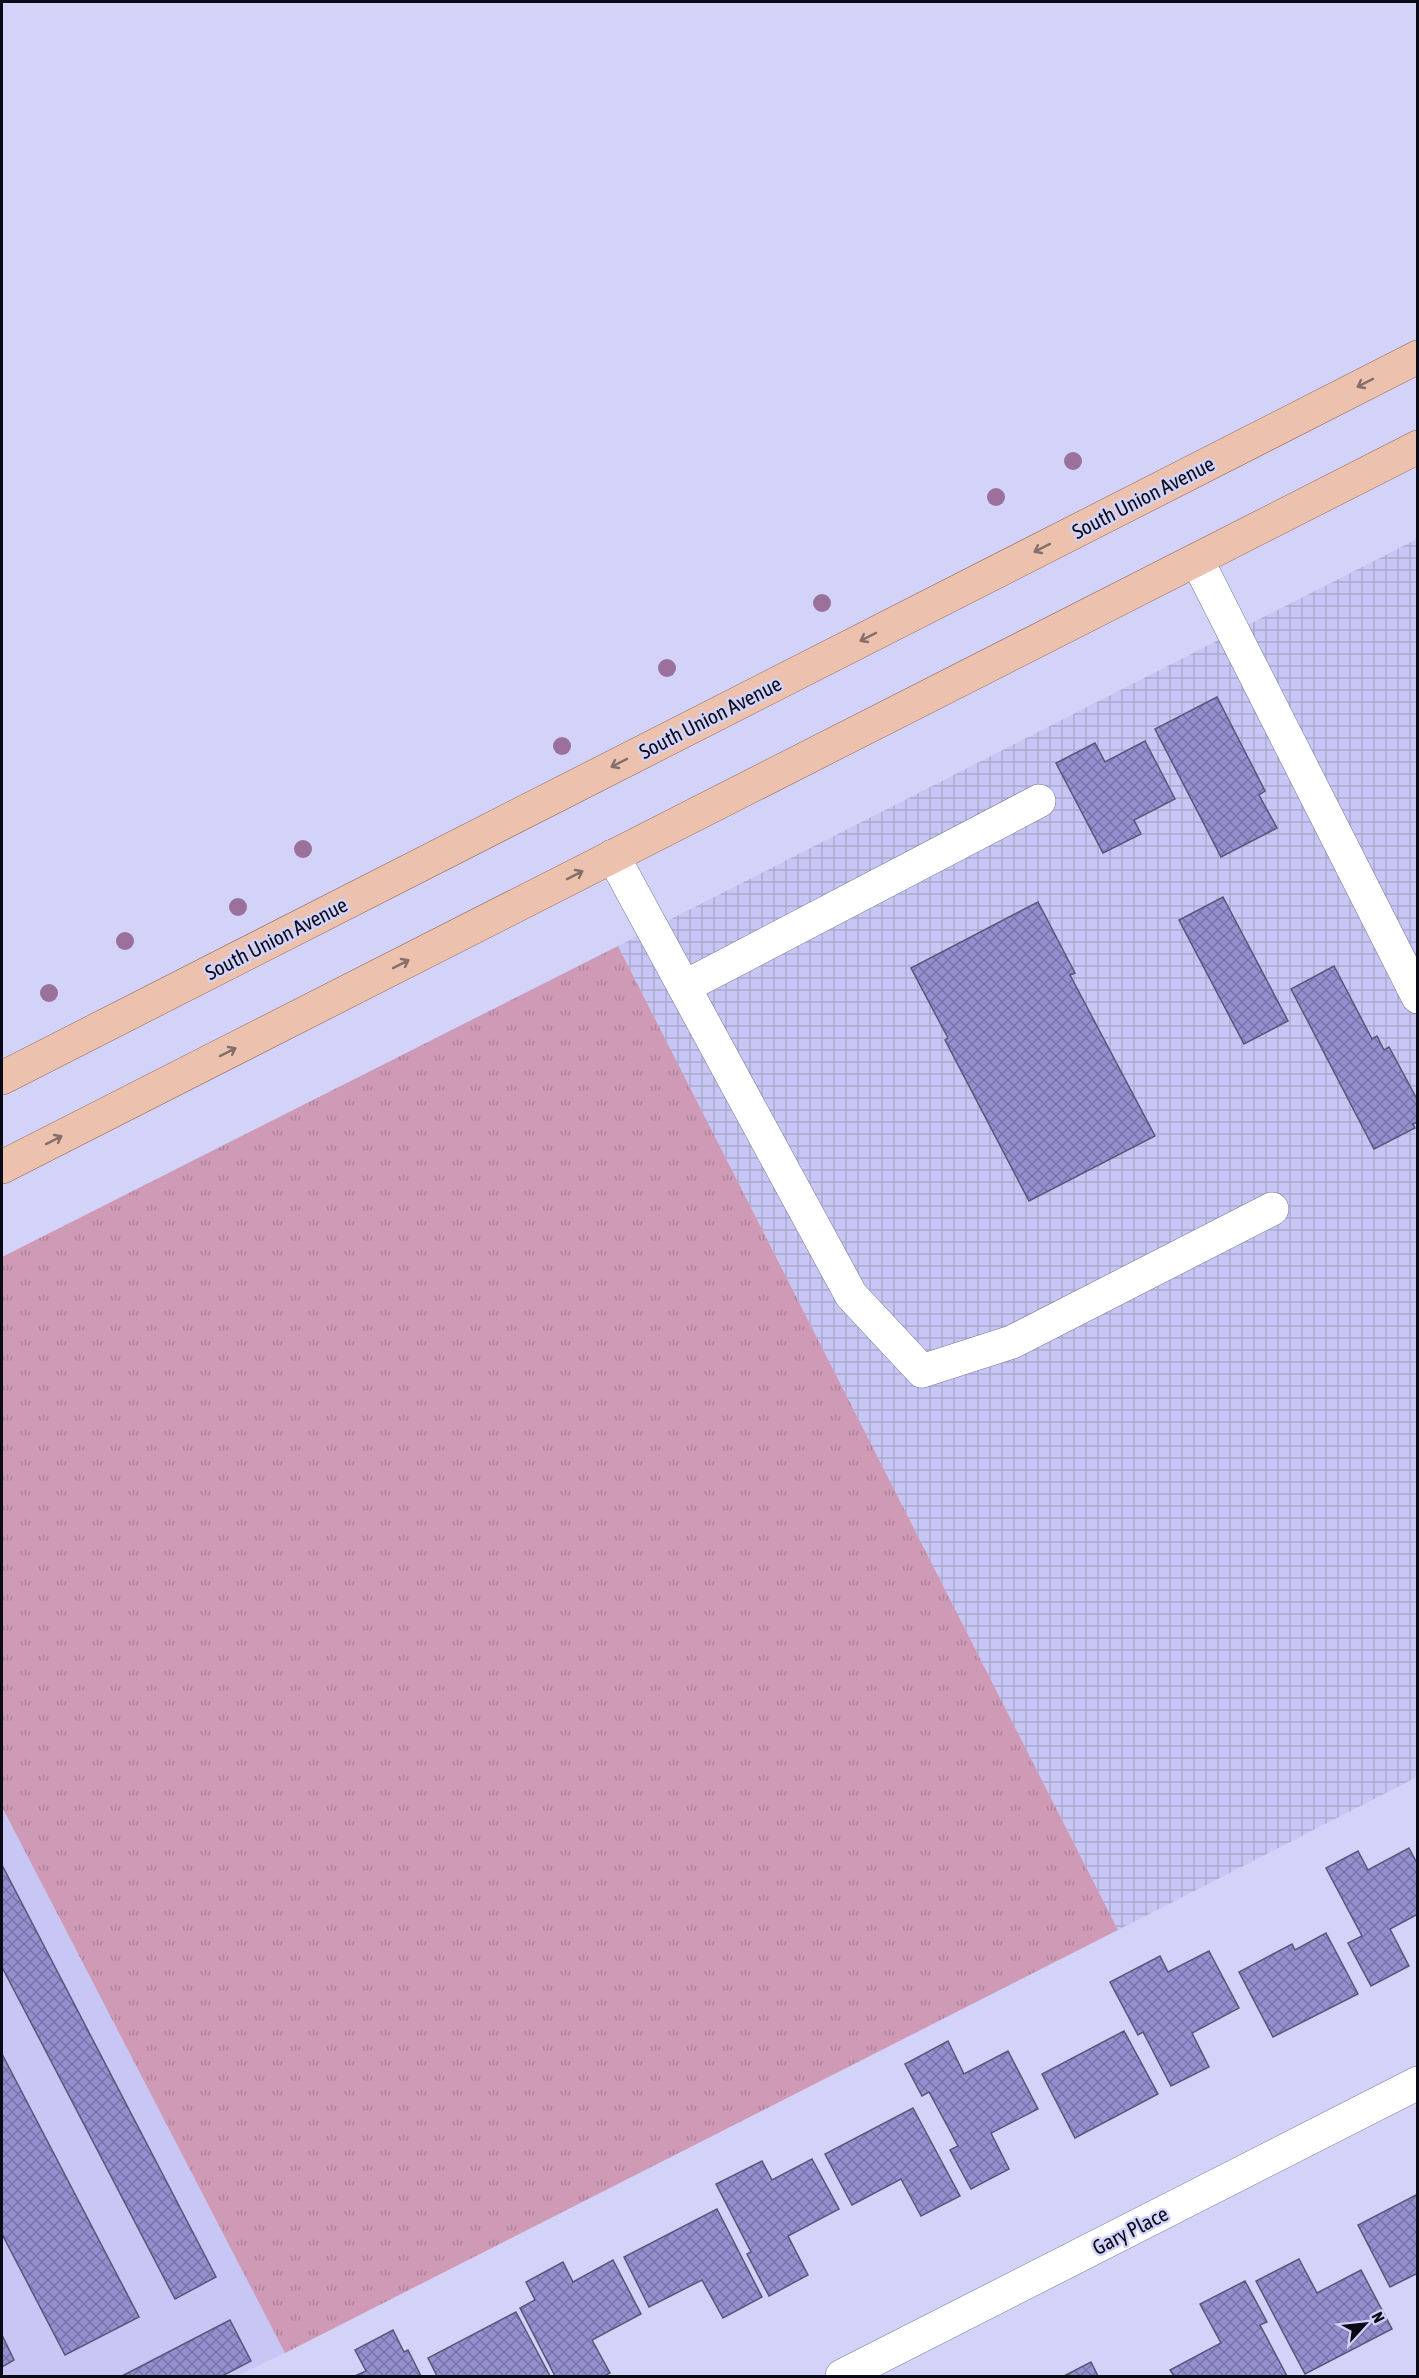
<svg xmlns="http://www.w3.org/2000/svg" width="1419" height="2378" font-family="'Asap Condensed',sans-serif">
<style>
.built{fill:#c7c6f4}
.industrial{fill:url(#industrial-grid)}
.grass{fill:url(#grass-tufts)}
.building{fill:url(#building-cross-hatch);stroke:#585678;stroke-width:1.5}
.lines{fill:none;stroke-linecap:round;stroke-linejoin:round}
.minor-casing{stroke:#777699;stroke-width:34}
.major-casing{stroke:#946756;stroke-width:34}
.minor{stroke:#fff;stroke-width:33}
.major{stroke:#ecc2af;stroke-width:33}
.tree{fill:#9b719c}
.oneway{stroke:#866f6a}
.labels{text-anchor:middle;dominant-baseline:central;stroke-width:5;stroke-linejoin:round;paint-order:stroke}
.street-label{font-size:21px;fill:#0a0916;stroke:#d3d3fa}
</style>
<defs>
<pattern id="industrial-grid" width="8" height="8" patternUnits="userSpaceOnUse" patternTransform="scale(1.5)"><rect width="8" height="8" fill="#c7c6f4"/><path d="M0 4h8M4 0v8" fill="none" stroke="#aaa9d0"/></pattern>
<pattern id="grass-tufts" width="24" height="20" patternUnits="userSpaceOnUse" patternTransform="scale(1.5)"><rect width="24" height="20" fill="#cf9ab6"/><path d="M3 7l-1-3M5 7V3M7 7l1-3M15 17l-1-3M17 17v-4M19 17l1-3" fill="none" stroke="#b0839c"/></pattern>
<pattern id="building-cross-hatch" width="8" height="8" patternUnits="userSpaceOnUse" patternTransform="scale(1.5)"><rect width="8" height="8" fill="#9490d0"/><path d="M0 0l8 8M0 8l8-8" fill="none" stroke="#7774a8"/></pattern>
</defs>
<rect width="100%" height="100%" fill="#d3d3fa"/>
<polygon class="built" points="2,1807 285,2353 237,2376 2,2376"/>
<polygon class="industrial" points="1417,539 1417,1777 1118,1930 618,946"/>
<polygon class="grass" points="618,946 1118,1930 285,2353 2,1807 2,1257"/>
<g class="building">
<polygon points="1217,697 1265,791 1259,795 1277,828 1221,857 1155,729"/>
<polygon points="1145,741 1175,799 1134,820 1141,834 1103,853 1056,763 1095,743 1105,762"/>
<polygon points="1223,897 1288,1021 1244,1044 1179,920"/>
<polygon points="1038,902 1075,973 1070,975 1155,1136 1029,1201 945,1040 948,1038 911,968"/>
<polygon points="1334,966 1372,1039 1377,1036 1384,1050 1389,1047 1418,1101 1418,1122 1413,1124 1415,1128 1374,1149 1291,989"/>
<polygon points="1409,1848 1418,1865 1418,1914 1390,1929 1409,1966 1371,1986 1348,1943 1362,1936 1326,1868 1358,1851 1368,1870"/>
<polygon points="2,1865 216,2277 175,2299 2,1967"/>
<polygon points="1326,1933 1358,1994 1273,2037 1239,1972 1292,1944 1295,1950"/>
<polygon points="1209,1951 1239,2008 1192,2033 1209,2067 1171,2086 1143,2032 1138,2035 1110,1982 1160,1956 1168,1972"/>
<polygon points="1124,2031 1158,2094 1075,2138 1042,2074"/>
<polygon points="948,2041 964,2074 1008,2051 1038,2109 991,2133 1009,2169 971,2189 950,2150 958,2146 929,2092 922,2096 905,2064"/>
<polygon points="2,2054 139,2317 65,2355 2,2234"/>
<polygon points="913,2108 960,2196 921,2216 901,2179 852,2205 825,2154"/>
<polygon points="812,2159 839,2209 788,2236 808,2275 769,2296 747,2254 751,2252 716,2184 762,2161 772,2180"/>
<polygon points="1418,2194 1418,2273 1390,2287 1358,2225"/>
<polygon points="717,2209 762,2297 723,2318 702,2280 649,2307 624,2257"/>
<polygon points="1299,2259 1317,2293 1361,2270 1392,2329 1305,2374 1256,2281"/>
<polygon points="613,2260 641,2314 592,2340 610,2373 604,2376 555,2376 520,2308 535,2300 526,2282 563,2262 573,2282"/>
<polygon points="1245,2281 1267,2322 1260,2325 1287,2376 1174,2376 1170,2370 1221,2343 1200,2304"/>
<polygon points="516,2312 550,2376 437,2376 428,2358"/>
<polygon points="230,2320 251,2361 222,2376 122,2376"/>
<polygon points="393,2330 404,2352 408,2350 421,2376 355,2376 366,2371 355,2350"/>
<polygon points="2,2335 14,2360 2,2367"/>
<polygon points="1091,2362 1098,2376 1064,2376"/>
</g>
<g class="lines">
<defs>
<g id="minor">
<polyline points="1197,560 1418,997"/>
<polyline points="613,856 851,1295 922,1371 1012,1342 1272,1209"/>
<polyline points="684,987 1039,801"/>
<polyline points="842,2376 1418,2083"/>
</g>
<g id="major">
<polyline points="2,1078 1418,357"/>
<polyline points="2,1167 1418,447"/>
</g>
</defs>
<use href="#minor" class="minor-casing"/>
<use href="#major" class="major-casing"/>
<use href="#minor" class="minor"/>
<use href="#major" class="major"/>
</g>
<g class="tree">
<circle cx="1073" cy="461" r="9"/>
<circle cx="996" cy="497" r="9"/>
<circle cx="822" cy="603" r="9"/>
<circle cx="667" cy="668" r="9"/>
<circle cx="562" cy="746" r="9"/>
<circle cx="303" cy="849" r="9"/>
<circle cx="238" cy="907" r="9"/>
<circle cx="125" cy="941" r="9"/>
<circle cx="49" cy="993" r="9"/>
</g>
<defs><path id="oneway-shaft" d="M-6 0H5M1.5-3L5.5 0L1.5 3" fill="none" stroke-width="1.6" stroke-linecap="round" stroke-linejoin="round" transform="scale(1.5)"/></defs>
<g class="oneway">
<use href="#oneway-shaft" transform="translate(1365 383) rotate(153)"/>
<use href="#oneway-shaft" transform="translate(1042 548) rotate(153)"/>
<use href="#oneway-shaft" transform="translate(868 637) rotate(153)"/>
<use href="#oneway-shaft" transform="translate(619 763) rotate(153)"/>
<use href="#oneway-shaft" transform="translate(575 875) rotate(-27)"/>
<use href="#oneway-shaft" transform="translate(401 964) rotate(-27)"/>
<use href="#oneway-shaft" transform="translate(228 1052) rotate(-27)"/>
<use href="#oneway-shaft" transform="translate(54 1140) rotate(-27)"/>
</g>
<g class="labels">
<g class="street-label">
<text transform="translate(1143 497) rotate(-27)">South Union Avenue</text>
<text transform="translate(710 717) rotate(-27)">South Union Avenue</text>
<text transform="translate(276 938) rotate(-27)">South Union Avenue</text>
<text transform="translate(1130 2230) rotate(-27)">Gary Place</text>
</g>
</g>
<rect width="1419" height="2378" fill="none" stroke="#0a0916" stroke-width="6"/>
<g transform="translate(1365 2324) rotate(63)" stroke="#d3d3fa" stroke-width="4.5" paint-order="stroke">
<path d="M0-4.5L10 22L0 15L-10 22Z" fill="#0a0916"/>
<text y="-9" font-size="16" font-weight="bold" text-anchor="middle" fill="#0a0916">N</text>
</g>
</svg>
